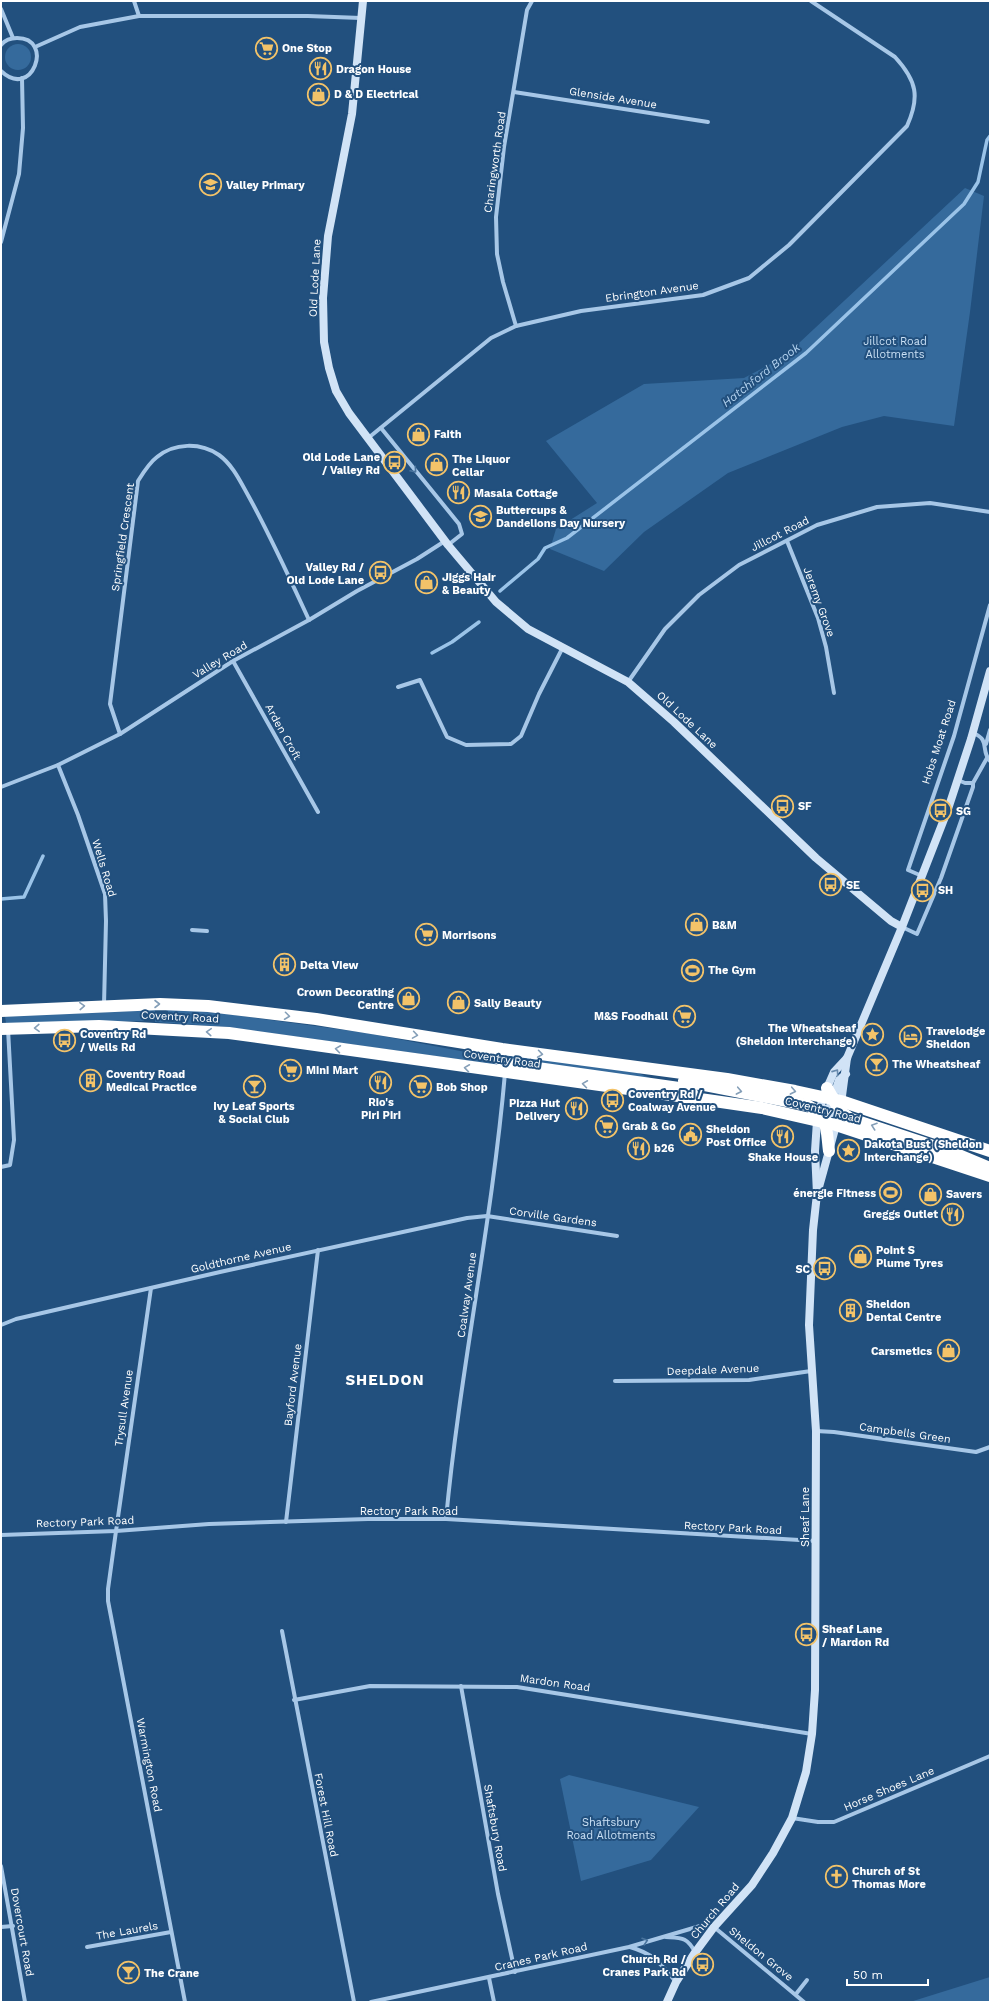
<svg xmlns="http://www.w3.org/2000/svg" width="991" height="2003" font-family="'Work Sans',sans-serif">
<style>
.green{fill:#356a9c}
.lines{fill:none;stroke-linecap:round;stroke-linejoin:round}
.stream{stroke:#9ac3e8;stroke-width:3.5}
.street{stroke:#a7c7e7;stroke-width:4}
.secondary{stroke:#d1e3f6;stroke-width:8}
.highway{stroke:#fff;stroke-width:12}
.oneway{stroke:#4a749e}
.oneway2{stroke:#859fb8}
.oneway3{stroke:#688bae}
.labels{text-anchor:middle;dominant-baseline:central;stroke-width:4;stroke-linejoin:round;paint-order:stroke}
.poi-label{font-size:11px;font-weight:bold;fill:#fff;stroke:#22507e;text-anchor:start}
.street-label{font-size:11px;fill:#fff;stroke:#22507e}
.park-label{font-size:11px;fill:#cae0f5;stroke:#22507e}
.water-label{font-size:12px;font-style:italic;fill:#b2d1ee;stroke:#22507e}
.district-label{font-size:15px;font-weight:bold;letter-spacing:1px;fill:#fff;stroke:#22507e}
</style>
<rect width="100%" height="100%" fill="#22507e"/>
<g class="green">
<circle cx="18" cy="57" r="13"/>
<polygon points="965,188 984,196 970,312 954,426 884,416 842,427 728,473 644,532 604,571 550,549 556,529 597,503 546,441 644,384 744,378 784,357"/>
<polygon points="174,1009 227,1014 367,1033 481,1055 500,1065 228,1027 155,1022 155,1018 168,1018 168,1011 166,1010"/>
<polygon points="155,1010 155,1013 144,1014 144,1021 6,1023 5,1016"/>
<polygon points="504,1054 638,1073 660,1082 508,1060"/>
<polygon points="569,1775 699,1807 651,1860 581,1881 560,1779"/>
<polygon points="990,1977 990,2002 910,2002"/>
</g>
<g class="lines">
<g class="stream">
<polyline points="500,591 538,559 545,548 567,538 806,353 964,204 978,182 987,140 990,136"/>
<polyline points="432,653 452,642 479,622"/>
<polyline points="1,899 24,897 43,856"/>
</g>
<g class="street">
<polyline points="134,1 139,16"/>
<polyline points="1,9 13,38"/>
<path d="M1,45c4,-5 10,-7 16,-7 38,0 15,63 -16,33"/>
<polyline points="35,47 80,27 139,16 308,16 361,18"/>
<polyline points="514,92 708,122"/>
<polyline points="1,242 19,174 23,128 22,78"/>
<polyline points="516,326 503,282 497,254 496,217 504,147 527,10 532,1"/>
<polyline points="381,428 459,524 462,534 448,545"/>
<path d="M367,439l124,-101 25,-12 65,-15 122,-16 46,-17 40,-33 118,-119c13,-29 10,-45 -12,-69l-84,-56"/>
<polyline points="787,541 818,618 826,647 834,693"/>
<polyline points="233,661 318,812"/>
<polyline points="628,682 665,629 699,595 739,565 817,525 877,507 930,503 990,512"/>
<polyline points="398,687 420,680 447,737 466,745 511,744 521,736 539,694 563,647"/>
<path d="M973,733c18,7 7,17 17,28"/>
<path d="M120,734l-10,-30 28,-223c5,-8 11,-18 19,-24 17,-14 43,-15 62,-2 14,10 22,28 30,42 22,40 41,82 60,123"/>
<polyline points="986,744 990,730"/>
<polyline points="58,765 78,815 105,894 106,921 104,1005"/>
<polyline points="958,780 965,783 973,783"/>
<polyline points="1,787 58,765 120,734 233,661 309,620 357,591 417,559 445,541"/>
<polyline points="922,876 908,870 954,736 990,605"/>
<polyline points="902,927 917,934 941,878 973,787 973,783 987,758"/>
<polyline points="192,930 207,931"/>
<polyline points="1,1167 10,1165 14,1140 8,1029"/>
<polyline points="151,1288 116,1531 108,1589 108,1601 185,2002"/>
<polyline points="1,1325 16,1319 220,1272 467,1218 487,1216 617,1236"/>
<polyline points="615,1381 749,1380 811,1371"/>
<polyline points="816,1431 834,1432 976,1452 990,1447"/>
<path d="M446,1519c14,-149 46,-296 59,-446"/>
<polyline points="286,1522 318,1250"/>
<polyline points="1,1535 116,1531 209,1524 368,1519 446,1519 816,1541"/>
<polyline points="282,1631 354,2002"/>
<polyline points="461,1686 498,1894 515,1972"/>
<polyline points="294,1700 370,1686 517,1687 812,1734"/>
<polyline points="792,1818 818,1822 834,1822 990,1756"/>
<polyline points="1,1866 25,2002"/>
<polyline points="1,1927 13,1926"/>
<path d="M666,1937c16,1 21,0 29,15"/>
<polyline points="87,1947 171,1932"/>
<path d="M630,1947c24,7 30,16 46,35"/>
<polyline points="489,1978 494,2002"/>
<polyline points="796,1994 807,1980"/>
<polyline points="371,2002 629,1947 700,1926 714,1927 804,2002"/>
</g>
<g class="secondary">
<polyline points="363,1 352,114 328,236 323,298 324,342 329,368 336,391 349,413 448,545 496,602 528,629 628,682 674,722 816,858 891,921 902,927"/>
<polyline points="818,1113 830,1107 839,1080 846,1074"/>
<polyline points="825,1124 828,1114 843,1110"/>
<polyline points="819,1187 840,1111 847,1058 902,927 948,809 971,739 990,671"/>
<polyline points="667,2002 676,1982 694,1954 714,1927 752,1885 773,1853 792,1818 806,1772 812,1734 815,1690 816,1431 809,1325 813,1230 817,1194 815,1151 817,1121 823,1097 834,1072 847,1058"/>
</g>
<g class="highway">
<polyline points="1,1011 160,1004 208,1006 316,1019 502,1049 727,1079 795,1091 841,1101 990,1151"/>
<polyline points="1,1029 99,1026 229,1033 714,1101 762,1108 836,1125 990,1176"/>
<polyline points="474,1050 501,1059"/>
<polyline points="503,1063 679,1088 692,1093"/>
<path d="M684,1081l123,24c22,12 19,23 22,46"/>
<polyline points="827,1088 840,1111 851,1119 954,1153 990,1168"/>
</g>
</g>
<defs><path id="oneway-chevron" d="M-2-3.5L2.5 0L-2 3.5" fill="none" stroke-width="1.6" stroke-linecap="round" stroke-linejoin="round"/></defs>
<g class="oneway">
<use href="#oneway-chevron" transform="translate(414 470) rotate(49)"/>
<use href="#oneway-chevron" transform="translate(645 1941) rotate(-18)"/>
</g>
<g class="oneway2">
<use href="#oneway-chevron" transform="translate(157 1004)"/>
<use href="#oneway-chevron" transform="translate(82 1006) rotate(-3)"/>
<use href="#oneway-chevron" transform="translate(287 1016) rotate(7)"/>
<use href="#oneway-chevron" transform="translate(37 1028) rotate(178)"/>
<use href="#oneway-chevron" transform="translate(209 1032) rotate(-176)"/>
<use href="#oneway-chevron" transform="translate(415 1035) rotate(9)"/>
<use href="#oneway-chevron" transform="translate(338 1049) rotate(-172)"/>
<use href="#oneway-chevron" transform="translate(540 1054) rotate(8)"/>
<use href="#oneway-chevron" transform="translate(467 1068) rotate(-172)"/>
<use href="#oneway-chevron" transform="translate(585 1084) rotate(-172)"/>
<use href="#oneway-chevron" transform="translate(739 1091) rotate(11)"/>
<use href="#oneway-chevron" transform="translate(793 1091) rotate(11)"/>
<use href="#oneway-chevron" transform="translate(874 1126) rotate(-161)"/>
</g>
<use class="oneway3" href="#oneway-chevron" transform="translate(836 1072) rotate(-55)"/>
<defs>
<symbol id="supermarket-ring" viewBox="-11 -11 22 22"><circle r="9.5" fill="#22507e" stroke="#f3c369" stroke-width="1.5"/><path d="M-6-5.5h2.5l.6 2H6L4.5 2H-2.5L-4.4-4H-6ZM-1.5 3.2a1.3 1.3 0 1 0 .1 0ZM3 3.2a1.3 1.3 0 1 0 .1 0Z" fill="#f3c369"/></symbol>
<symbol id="restaurant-ring" viewBox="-11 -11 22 22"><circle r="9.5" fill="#22507e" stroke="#f3c369" stroke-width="1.5"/><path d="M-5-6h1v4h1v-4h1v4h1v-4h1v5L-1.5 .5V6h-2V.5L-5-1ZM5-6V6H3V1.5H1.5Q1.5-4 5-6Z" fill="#f3c369"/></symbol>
<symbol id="shop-ring" viewBox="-11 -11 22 22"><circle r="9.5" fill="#22507e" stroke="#f3c369" stroke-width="1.5"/><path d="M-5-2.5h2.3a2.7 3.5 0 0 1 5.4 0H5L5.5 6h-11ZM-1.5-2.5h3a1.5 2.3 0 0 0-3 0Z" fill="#f3c369"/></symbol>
<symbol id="school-ring" viewBox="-11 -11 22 22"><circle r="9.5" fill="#22507e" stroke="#f3c369" stroke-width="1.5"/><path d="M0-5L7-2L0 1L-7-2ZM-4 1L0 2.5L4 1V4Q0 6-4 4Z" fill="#f3c369"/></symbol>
<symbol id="bus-ring" viewBox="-11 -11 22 22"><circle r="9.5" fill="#22507e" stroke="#f3c369" stroke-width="1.5"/><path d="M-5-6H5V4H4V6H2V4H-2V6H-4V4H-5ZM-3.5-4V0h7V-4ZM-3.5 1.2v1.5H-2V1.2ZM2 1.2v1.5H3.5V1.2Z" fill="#f3c369"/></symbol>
<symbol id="building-ring" viewBox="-11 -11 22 22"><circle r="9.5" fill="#22507e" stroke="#f3c369" stroke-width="1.5"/><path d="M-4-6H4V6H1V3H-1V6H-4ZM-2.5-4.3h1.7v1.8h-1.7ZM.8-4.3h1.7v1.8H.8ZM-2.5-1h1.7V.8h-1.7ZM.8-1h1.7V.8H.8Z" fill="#f3c369"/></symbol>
<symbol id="stadium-ring" viewBox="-11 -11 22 22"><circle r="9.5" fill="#22507e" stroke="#f3c369" stroke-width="1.5"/><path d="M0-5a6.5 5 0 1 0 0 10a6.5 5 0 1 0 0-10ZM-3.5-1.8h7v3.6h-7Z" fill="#f3c369"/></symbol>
<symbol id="sight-ring" viewBox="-11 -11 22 22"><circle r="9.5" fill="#22507e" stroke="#f3c369" stroke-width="1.5"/><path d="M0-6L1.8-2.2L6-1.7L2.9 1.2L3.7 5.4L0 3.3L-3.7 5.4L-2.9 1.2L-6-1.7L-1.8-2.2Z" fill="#f3c369"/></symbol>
<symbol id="hotel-ring" viewBox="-11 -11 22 22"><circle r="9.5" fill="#22507e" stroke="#f3c369" stroke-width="1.5"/><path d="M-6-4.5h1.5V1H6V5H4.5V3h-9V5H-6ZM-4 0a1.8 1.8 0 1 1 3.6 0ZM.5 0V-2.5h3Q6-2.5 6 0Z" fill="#f3c369"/></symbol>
<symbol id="bar-ring" viewBox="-11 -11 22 22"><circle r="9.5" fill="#22507e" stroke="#f3c369" stroke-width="1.5"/><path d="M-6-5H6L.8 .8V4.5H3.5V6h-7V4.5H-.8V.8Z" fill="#f3c369"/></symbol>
<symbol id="civic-ring" viewBox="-11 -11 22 22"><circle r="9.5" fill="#22507e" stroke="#f3c369" stroke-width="1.5"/><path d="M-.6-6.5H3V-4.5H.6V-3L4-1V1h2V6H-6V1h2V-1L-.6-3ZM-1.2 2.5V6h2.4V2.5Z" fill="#f3c369"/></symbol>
<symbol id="church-ring" viewBox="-11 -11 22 22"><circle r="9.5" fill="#22507e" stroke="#f3c369" stroke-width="1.5"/><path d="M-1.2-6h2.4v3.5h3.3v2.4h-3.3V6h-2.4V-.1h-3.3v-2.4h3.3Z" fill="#f3c369"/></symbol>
</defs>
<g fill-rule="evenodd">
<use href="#supermarket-ring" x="254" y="36" width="25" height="25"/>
<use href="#restaurant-ring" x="308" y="56" width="25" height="25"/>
<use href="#shop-ring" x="306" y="82" width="25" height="25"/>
<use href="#school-ring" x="198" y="172" width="25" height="25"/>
<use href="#shop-ring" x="406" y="422" width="25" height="25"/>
<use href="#bus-ring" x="382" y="450" width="25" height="25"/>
<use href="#shop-ring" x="424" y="452" width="25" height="25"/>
<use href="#restaurant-ring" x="446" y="480" width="25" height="25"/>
<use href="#school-ring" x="468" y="504" width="25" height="25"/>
<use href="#bus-ring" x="368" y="560" width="25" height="25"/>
<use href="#shop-ring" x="414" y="570" width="25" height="25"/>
<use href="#bus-ring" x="770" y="794" width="25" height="25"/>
<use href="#bus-ring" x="928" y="798" width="25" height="25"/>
<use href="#bus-ring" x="818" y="872" width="25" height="25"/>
<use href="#bus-ring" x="910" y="878" width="25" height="25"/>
<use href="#shop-ring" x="684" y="912" width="25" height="25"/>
<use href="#supermarket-ring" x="414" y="922" width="25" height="25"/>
<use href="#building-ring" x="272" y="952" width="25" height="25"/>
<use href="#stadium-ring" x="680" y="958" width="25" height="25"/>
<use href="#shop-ring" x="396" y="986" width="25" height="25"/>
<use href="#shop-ring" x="446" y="990" width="25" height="25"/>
<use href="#supermarket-ring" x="672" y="1004" width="25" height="25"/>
<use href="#sight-ring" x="860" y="1022" width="25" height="25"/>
<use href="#hotel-ring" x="898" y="1024" width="25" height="25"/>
<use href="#bus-ring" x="52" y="1028" width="25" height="25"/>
<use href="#bar-ring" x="864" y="1052" width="25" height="25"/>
<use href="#supermarket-ring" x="278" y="1058" width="25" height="25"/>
<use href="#building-ring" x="78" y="1068" width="25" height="25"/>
<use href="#restaurant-ring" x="368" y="1070" width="25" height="25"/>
<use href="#bar-ring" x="242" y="1074" width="25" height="25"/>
<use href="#supermarket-ring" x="408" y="1074" width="25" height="25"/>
<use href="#bus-ring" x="600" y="1088" width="25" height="25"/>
<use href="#restaurant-ring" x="564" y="1096" width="25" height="25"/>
<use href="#supermarket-ring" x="594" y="1114" width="25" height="25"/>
<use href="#civic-ring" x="678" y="1122" width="25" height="25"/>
<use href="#restaurant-ring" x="770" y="1124" width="25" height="25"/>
<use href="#restaurant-ring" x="626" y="1136" width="25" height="25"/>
<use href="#sight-ring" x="836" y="1138" width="25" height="25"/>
<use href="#stadium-ring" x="878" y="1180" width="25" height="25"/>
<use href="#shop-ring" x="918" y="1182" width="25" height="25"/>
<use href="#restaurant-ring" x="940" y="1202" width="25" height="25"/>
<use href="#shop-ring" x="848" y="1244" width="25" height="25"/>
<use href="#bus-ring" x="812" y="1256" width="25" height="25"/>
<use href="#building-ring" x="838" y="1298" width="25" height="25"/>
<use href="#shop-ring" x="936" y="1338" width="25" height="25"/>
<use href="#bus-ring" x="794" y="1622" width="25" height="25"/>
<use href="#church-ring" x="824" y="1864" width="25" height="25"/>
<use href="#bus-ring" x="690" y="1952" width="25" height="25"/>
<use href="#bar-ring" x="116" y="1960" width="25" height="25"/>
</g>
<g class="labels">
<g class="poi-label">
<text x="282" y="48">One Stop</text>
<text x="336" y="69">Dragon House</text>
<text x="334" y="94">D &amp; D Electrical</text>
<text x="226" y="185">Valley Primary</text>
<text x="434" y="434">Faith</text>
<text x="380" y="457" text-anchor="end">Old Lode Lane<tspan x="380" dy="13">/ Valley Rd</tspan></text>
<text x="452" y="459">The Liquor<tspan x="452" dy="13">Cellar</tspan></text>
<text x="474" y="493">Masala Cottage</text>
<text x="496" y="510">Buttercups &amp;<tspan x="496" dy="13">Dandelions Day Nursery</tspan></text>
<text x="364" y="567" text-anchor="end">Valley Rd /<tspan x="364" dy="13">Old Lode Lane</tspan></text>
<text x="442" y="577">Jiggs Hair<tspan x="442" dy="13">&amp; Beauty</tspan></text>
<text x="798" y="806">SF</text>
<text x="956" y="811">SG</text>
<text x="846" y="885">SE</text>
<text x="938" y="890">SH</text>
<text x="712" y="925">B&amp;M</text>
<text x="442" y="935">Morrisons</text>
<text x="300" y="965">Delta View</text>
<text x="708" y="970">The Gym</text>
<text x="394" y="992" text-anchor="end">Crown Decorating<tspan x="394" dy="13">Centre</tspan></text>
<text x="474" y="1003">Sally Beauty</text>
<text x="668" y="1016" text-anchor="end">M&amp;S Foodhall</text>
<text x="856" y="1028" text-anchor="end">The Wheatsheaf<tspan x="856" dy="13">(Sheldon Interchange)</tspan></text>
<text x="926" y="1031">Travelodge<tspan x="926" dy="13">Sheldon</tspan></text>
<text x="80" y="1034">Coventry Rd<tspan x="80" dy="13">/ Wells Rd</tspan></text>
<text x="892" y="1064">The Wheatsheaf</text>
<text x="306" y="1070">Mini Mart</text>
<text x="106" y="1074">Coventry Road<tspan x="106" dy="13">Medical Practice</tspan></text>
<text x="436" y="1087">Bob Shop</text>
<text x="628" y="1094">Coventry Rd /<tspan x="628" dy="13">Coalway Avenue</tspan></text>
<text x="381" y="1102" text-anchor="middle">Rio's<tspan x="381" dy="13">Piri Piri</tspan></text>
<text x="560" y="1103" text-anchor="end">Pizza Hut<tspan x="560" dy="13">Delivery</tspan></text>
<text x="254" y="1106" text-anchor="middle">Ivy Leaf Sports<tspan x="254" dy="13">&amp; Social Club</tspan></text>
<text x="622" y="1126">Grab &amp; Go</text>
<text x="706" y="1129">Sheldon<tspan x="706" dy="13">Post Office</tspan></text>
<text x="864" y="1144">Dakota Bust (Sheldon<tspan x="864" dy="13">Interchange)</tspan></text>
<text x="654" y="1148">b26</text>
<text x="783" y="1157" text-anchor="middle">Shake House</text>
<text x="876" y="1193" text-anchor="end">énergie Fitness</text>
<text x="946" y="1194">Savers</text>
<text x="938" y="1214" text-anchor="end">Greggs Outlet</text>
<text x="876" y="1250">Point S<tspan x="876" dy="13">Plume Tyres</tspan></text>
<text x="810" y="1269" text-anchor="end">SC</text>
<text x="866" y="1304">Sheldon<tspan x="866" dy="13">Dental Centre</tspan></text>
<text x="932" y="1351" text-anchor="end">Carsmetics</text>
<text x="822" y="1629">Sheaf Lane<tspan x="822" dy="13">/ Mardon Rd</tspan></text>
<text x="852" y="1871">Church of St<tspan x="852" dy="13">Thomas More</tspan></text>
<text x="686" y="1959" text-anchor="end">Church Rd /<tspan x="686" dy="13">Cranes Park Rd</tspan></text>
<text x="144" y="1973">The Crane</text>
</g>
<g class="street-label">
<text transform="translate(613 98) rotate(9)">Glenside Avenue</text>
<text transform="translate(495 162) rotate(-82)">Charingworth Road</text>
<text transform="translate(315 278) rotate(-87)">Old Lode Lane</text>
<text transform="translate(652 292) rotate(-8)">Ebrington Avenue</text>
<text transform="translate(780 534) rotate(-27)">Jillcot Road</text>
<text transform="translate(123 537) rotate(-82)">Springfield Crescent</text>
<text transform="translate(819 602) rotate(70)">Jeremy Grove</text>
<text transform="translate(220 660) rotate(-31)">Valley Road</text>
<text transform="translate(687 720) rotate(43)">Old Lode Lane</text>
<text transform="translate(283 732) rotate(61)">Arden Croft</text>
<text transform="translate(939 742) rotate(-72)">Hobs Moat Road</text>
<text transform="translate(104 868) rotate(73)">Wells Road</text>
<text transform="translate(180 1017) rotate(3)">Coventry Road</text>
<text transform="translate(502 1059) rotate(8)">Coventry Road</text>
<text transform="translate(823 1110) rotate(14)">Coventry Road</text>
<text transform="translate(553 1217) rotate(8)">Corville Gardens</text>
<text transform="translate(241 1258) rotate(-13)">Goldthorne Avenue</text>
<text transform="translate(467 1295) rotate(-82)">Coalway Avenue</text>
<text transform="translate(713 1370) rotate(-2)">Deepdale Avenue</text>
<text transform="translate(293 1385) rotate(-83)">Bayford Avenue</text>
<text transform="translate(124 1408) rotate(-82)">Trysull Avenue</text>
<text transform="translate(905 1433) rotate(8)">Campbells Green</text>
<text x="409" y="1511">Rectory Park Road</text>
<text transform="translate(805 1517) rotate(-90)">Sheaf Lane</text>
<text transform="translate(85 1522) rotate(-2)">Rectory Park Road</text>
<text transform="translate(733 1528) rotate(3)">Rectory Park Road</text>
<text transform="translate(555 1683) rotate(8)">Mardon Road</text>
<text transform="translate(149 1765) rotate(79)">Warmington Road</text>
<text transform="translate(889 1789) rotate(-23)">Horse Shoes Lane</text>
<text transform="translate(326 1815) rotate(79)">Forest Hill Road</text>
<text transform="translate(495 1828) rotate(80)">Shaftsbury Road</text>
<text transform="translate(715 1911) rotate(-50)">Church Road</text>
<text transform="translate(127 1931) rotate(-10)">The Laurels</text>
<text transform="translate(22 1932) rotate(80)">Dovercourt Road</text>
<text transform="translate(761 1954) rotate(39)">Sheldon Grove</text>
<text transform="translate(541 1957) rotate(-13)">Cranes Park Road</text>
</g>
<g class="park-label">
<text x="895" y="341">Jillcot Road<tspan x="895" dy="13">Allotments</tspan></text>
<text x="611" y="1822">Shaftsbury<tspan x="611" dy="13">Road Allotments</tspan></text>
</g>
<g class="water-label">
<text transform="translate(761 375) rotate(-38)">Hatchford Brook</text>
</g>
<g class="district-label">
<text x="385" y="1380">SHELDON</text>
</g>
</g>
<rect width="991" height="2003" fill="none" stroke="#ffffff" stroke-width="4"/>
<path d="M847 1979v6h81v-6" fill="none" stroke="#ffffff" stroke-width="2"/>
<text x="853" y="1979" font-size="12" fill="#ffffff" stroke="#22507e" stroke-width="3" paint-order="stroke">50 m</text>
</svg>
